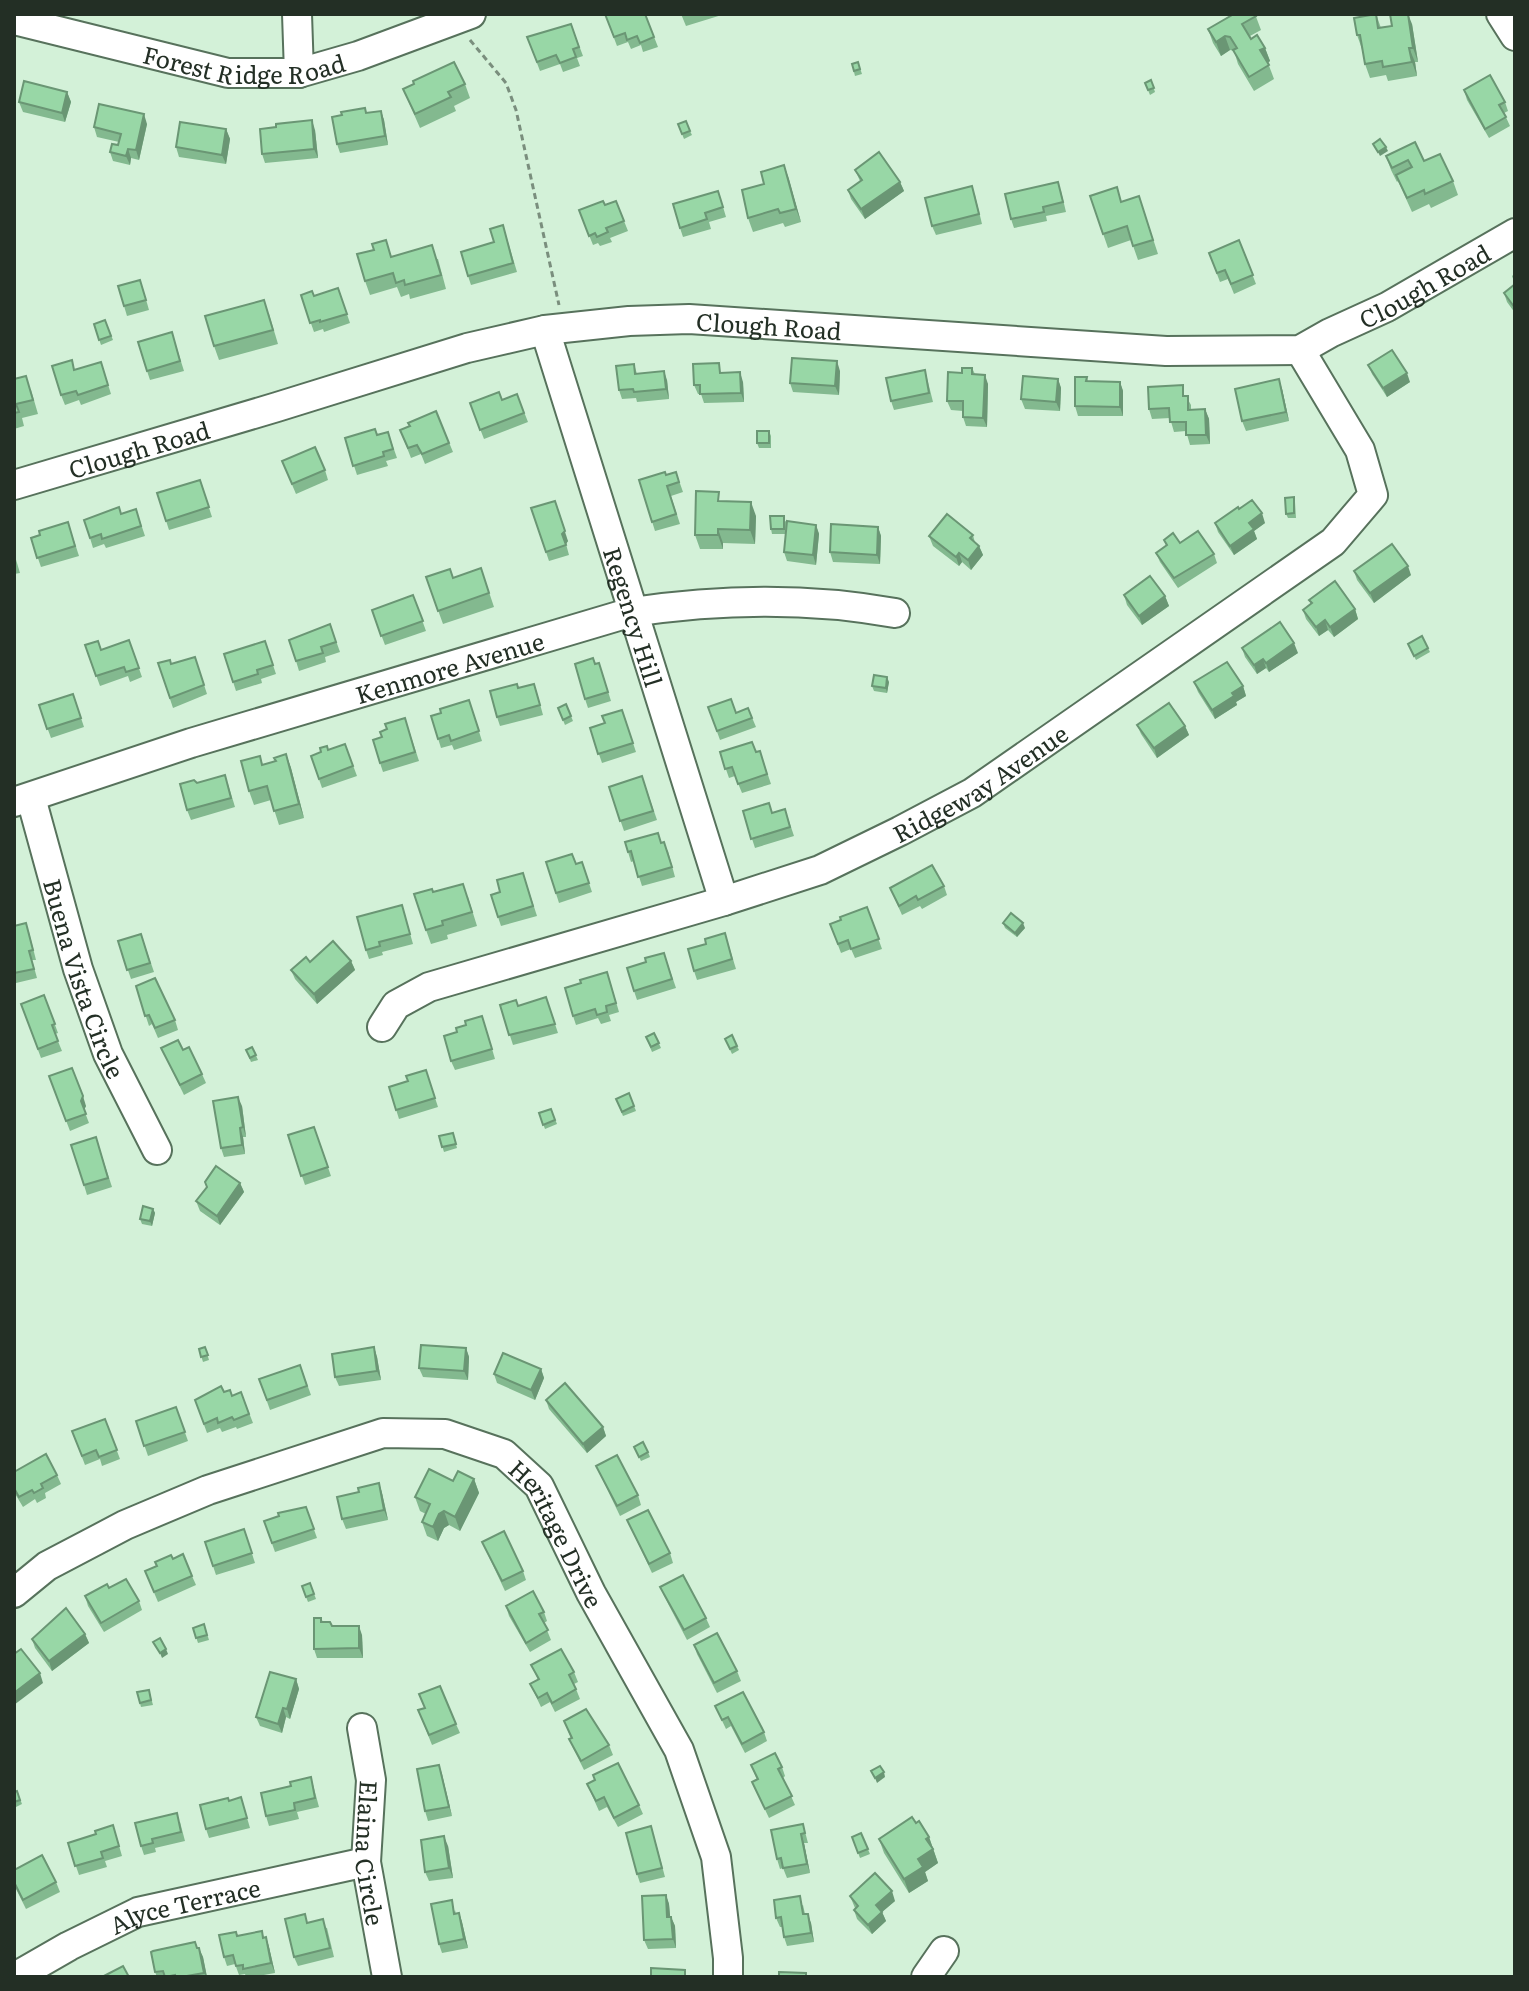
<svg xmlns="http://www.w3.org/2000/svg" width="1529" height="1991" font-family="Literata,serif">
<style>
.lines{fill:none;stroke-linecap:round;stroke-linejoin:round}
.minor-casing{stroke:#57725c;stroke-width:32}
.path{stroke:#7a8e7d;stroke-width:3;stroke-dasharray:6 4;stroke-linecap:butt}
.minor{stroke:#fff;stroke-width:28}
.wall{fill:#83b98f}
.shaded-wall{fill:#6a9674}
.building{fill:#98d7a6;stroke:#6a9674;stroke-width:2}
.labels{text-anchor:middle;dominant-baseline:central;stroke-width:6;stroke-linejoin:round;paint-order:stroke}
.street-label{font-size:24px;fill:#232f25;stroke:#e0ffe5}
</style>
<rect width="100%" height="100%" fill="#d3f1d8"/>
<g class="lines">
<defs>
<g id="minor">
<polyline points="297,14 299,73"/>
<polyline points="1501,14 1515,36"/>
<path id="s1" d="M14,20l214,53h71l59,-17 113,-42"/>
<path id="s2" d="M545,330l179,571"/>
<path id="s3" d="M14,485l263,-78 190,-59 78,-18 84,-9 60,-2 477,32 134,-1 30,-17 57,-26 128,-74"/>
<path id="s4" d="M31,798l47,171 30,85 49,96"/>
<path id="s5" d="M14,802l177,-59 441,-131c87,-13 176,-15 263,1"/>
<path id="s6" d="M382,1027l14,-22 33,-18 295,-86 96,-31 80,-39 72,-38 361,-251 40,-47 -13,-45 -60,-100"/>
<path id="s7" d="M14,1593l33,-27 78,-41 83,-35 175,-57 62,1 59,20 35,32 52,107 88,157 37,107 12,101v19"/>
<path id="s8" d="M362,1728l9,52 -5,82 21,115"/>
<path id="s9" d="M15,1977l54,-31 69,-34 228,-50"/>
<polyline points="926,1977 944,1951"/>
</g>
</defs>
<use href="#minor" class="minor-casing"/>
<polyline class="path" points="470,40 506,83 516,110 559,305"/>
<use href="#minor" class="minor"/>
</g>
<g class="wall">
<polygon points="605,14 645,14 658,47 643,52 641,45 631,49 628,42 617,46"/>
<polygon points="681,14 725,14 686,26"/>
<polygon points="1255,14 1261,30 1250,36 1251,39 1265,48 1270,61 1268,63 1274,79 1254,91 1238,64 1234,51 1230,50 1221,56 1213,43 1208,29"/>
<polygon points="1376,14 1381,28 1412,24 1418,62 1415,62 1417,76 1388,81 1386,75 1370,78 1365,64 1363,49 1362,49 1357,35"/>
<polygon points="571,24 583,56 577,58 580,66 563,72 560,64 540,71 527,37"/>
<polygon points="858,62 862,74 855,76 852,64"/>
<polygon points="1151,80 1155,92 1150,95 1145,83"/>
<polygon points="465,84 470,98 454,106 456,111 420,128 403,89"/>
<polygon points="1464,90 1505,102 1508,111 1504,113 1510,126 1489,138 1467,100"/>
<polygon points="67,92 71,102 65,122 23,112 19,102"/>
<polygon points="381,111 384,120 388,145 340,153 337,144 367,113"/>
<polygon points="147,124 139,160 131,158 130,165 113,161 110,152 118,145 119,142 97,137 94,127"/>
<polygon points="678,124 690,131 692,135 684,139"/>
<polygon points="226,129 230,139 226,164 179,157 176,147"/>
<polygon points="315,130 318,158 265,163 262,154"/>
<polygon points="1386,156 1424,161 1453,181 1458,195 1431,208 1429,204 1412,212 1398,181 1397,182 1391,170"/>
<polygon points="784,165 801,222 785,227 783,223 753,232 748,218 764,184"/>
<polygon points="855,170 900,182 904,191 865,219 851,199 848,190 860,181"/>
<polygon points="1061,191 1066,212 1046,216 1047,221 1014,228 1011,219"/>
<polygon points="975,195 982,224 936,235 932,226"/>
<polygon points="1090,196 1122,202 1139,196 1158,254 1138,260 1131,240 1108,248"/>
<polygon points="721,200 726,217 709,222 711,229 683,237 680,228"/>
<polygon points="616,201 628,231 610,238 612,242 600,246 598,243 593,245 579,210 605,205"/>
<polygon points="503,225 517,272 471,285 468,276 494,242"/>
<polygon points="1239,240 1256,284 1234,294 1228,279 1220,282 1209,253"/>
<polygon points="374,250 392,256 438,259 446,289 410,299 409,294 401,297 397,287 370,295 365,281"/>
<polygon points="1515,273 1515,313 1507,302 1504,293 1515,284 1512,276"/>
<polygon points="338,288 350,323 324,332 323,329 314,332 301,295 314,296"/>
<polygon points="143,289 149,310 127,316 124,306"/>
<polygon points="269,314 278,344 219,360 214,346"/>
<polygon points="105,320 113,340 101,345 94,324"/>
<polygon points="175,342 184,371 150,380 147,371"/>
<polygon points="101,362 111,394 81,405 79,400 65,405 61,395 75,370"/>
<polygon points="634,364 637,374 667,380 669,399 637,402 636,398 622,399 619,390"/>
<polygon points="1368,365 1410,382 1387,397 1372,374"/>
<polygon points="972,368 975,374 988,384 987,427 966,426 963,417 963,411 951,410 947,401 962,373"/>
<polygon points="925,370 933,402 894,410 891,401"/>
<polygon points="840,371 839,395 793,392 790,383"/>
<polygon points="723,373 743,382 744,402 704,403 701,394 698,394 694,385"/>
<polygon points="1087,377 1088,382 1120,382 1123,391 1123,416 1078,416 1075,406"/>
<polygon points="14,379 31,390 38,414 22,418 24,426 14,429"/>
<polygon points="1058,379 1061,388 1060,411 1025,409 1021,399"/>
<polygon points="1282,389 1289,421 1246,431 1242,421"/>
<polygon points="517,394 528,422 484,439 470,403 502,400"/>
<polygon points="1186,396 1191,405 1191,410 1205,409 1209,419 1210,444 1190,445 1186,431 1174,432 1170,418 1152,419 1149,409"/>
<polygon points="436,411 453,452 425,464 421,454 411,458 400,430 410,426"/>
<polygon points="769,431 771,436 771,448 759,448 757,443"/>
<polygon points="388,432 397,458 386,461 388,466 357,475 345,438 377,435"/>
<polygon points="282,461 325,470 328,480 296,494"/>
<polygon points="676,472 683,492 671,496 680,524 655,531 639,480 666,475"/>
<polygon points="200,480 212,517 169,530 157,493"/>
<polygon points="1294,497 1295,502 1296,518 1288,518 1286,514"/>
<polygon points="722,502 756,516 755,544 723,543 723,549 700,549 695,535"/>
<polygon points="531,508 568,541 566,544 569,555 549,561"/>
<polygon points="136,509 145,536 106,548 104,544 93,548 90,538 121,514"/>
<polygon points="1239,509 1265,523 1254,531 1257,539 1234,555 1218,532 1215,523"/>
<polygon points="786,521 786,530 816,525 819,534 816,565 787,561 784,552 786,534 772,534 771,529"/>
<polygon points="68,522 79,556 41,567 31,538"/>
<polygon points="878,527 881,536 880,564 833,562 830,552"/>
<polygon points="973,535 975,543 979,546 983,555 971,570 962,562 959,566 933,546 929,536"/>
<polygon points="1164,540 1180,543 1214,554 1217,563 1178,588 1160,562 1156,553 1166,546"/>
<polygon points="14,553 20,573 14,574"/>
<polygon points="481,568 494,607 443,624 426,577 453,578"/>
<polygon points="1354,571 1411,575 1374,603 1357,580"/>
<polygon points="413,595 426,631 385,645 372,610"/>
<polygon points="1124,595 1165,596 1169,606 1142,625 1127,605"/>
<polygon points="1309,600 1355,609 1358,619 1334,637 1328,630 1319,636 1306,619 1303,610 1311,604"/>
<polygon points="330,624 340,652 325,657 326,662 299,671 296,661"/>
<polygon points="129,640 142,677 130,682 128,676 100,686 85,645 101,650"/>
<polygon points="265,641 276,674 261,679 262,683 236,691 224,654"/>
<polygon points="1408,644 1428,648 1430,652 1416,660"/>
<polygon points="1242,648 1298,653 1269,672 1266,668 1257,674 1245,657"/>
<polygon points="195,657 207,694 173,708 158,663 171,664"/>
<polygon points="602,672 611,701 588,708 585,699"/>
<polygon points="889,682 887,693 874,691 872,686"/>
<polygon points="1194,682 1243,686 1246,696 1236,702 1237,705 1215,719 1198,692"/>
<polygon points="518,688 537,693 543,715 500,726 497,717"/>
<polygon points="73,694 84,727 51,738 39,705"/>
<polygon points="469,700 482,741 454,750 452,745 441,748 431,716 441,713"/>
<polygon points="566,704 573,721 565,725 558,708"/>
<polygon points="708,707 736,713 748,708 756,727 720,740"/>
<polygon points="622,710 636,752 602,763 590,728 605,723"/>
<polygon points="405,718 419,761 383,772 380,763 382,737 387,729"/>
<polygon points="1137,725 1185,726 1189,735 1157,758 1141,734"/>
<polygon points="345,744 357,776 322,788 311,756"/>
<polygon points="760,751 771,784 742,793 735,776 729,778 720,752 756,752"/>
<polygon points="286,754 291,768 304,818 279,825 271,800 254,805 249,791 260,756 263,765 276,761"/>
<polygon points="642,776 657,820 624,831 609,787"/>
<polygon points="228,784 235,807 191,820 187,810"/>
<polygon points="785,809 794,836 755,848 743,811 772,813"/>
<polygon points="661,842 668,851 675,877 642,886 634,861 631,862 628,852"/>
<polygon points="546,862 576,864 582,862 592,892 559,903"/>
<polygon points="526,882 537,916 501,926 498,917 500,892"/>
<polygon points="944,886 947,895 922,909 920,906 902,915 890,888"/>
<polygon points="433,892 468,897 477,926 447,935 448,939 431,944 426,930"/>
<polygon points="402,905 413,944 382,952 383,955 369,959 366,950"/>
<polygon points="867,907 882,949 855,958 851,949 841,953 830,924"/>
<polygon points="1003,923 1025,928 1017,937 1005,928"/>
<polygon points="14,926 29,932 36,960 32,960 37,978 16,983 14,976"/>
<polygon points="141,934 154,972 131,979 118,941"/>
<polygon points="728,943 736,969 697,980 694,971 706,944"/>
<polygon points="664,953 676,988 637,1000 634,991 646,962"/>
<polygon points="351,961 355,970 317,1004 295,979 291,970 310,962"/>
<polygon points="610,981 619,1012 609,1015 611,1021 601,1024 598,1018 576,1025 573,1016"/>
<polygon points="136,986 175,1020 178,1030 158,1038 152,1024 149,1026"/>
<polygon points="44,995 58,1033 55,1034 62,1051 41,1058 21,1004"/>
<polygon points="546,997 558,1033 513,1045 500,1005 518,1006"/>
<polygon points="466,1025 485,1025 495,1059 455,1070 451,1061 457,1032"/>
<polygon points="654,1033 661,1048 652,1052 646,1037"/>
<polygon points="725,1039 737,1046 739,1050 732,1054"/>
<polygon points="252,1047 258,1060 251,1062 246,1050"/>
<polygon points="161,1048 183,1050 202,1074 206,1083 184,1095"/>
<polygon points="426,1070 438,1107 399,1119 389,1087 408,1081"/>
<polygon points="49,1076 86,1106 84,1110 89,1123 70,1131"/>
<polygon points="629,1093 636,1111 623,1116 616,1099"/>
<polygon points="242,1106 246,1137 243,1137 245,1154 224,1157 221,1148"/>
<polygon points="551,1109 557,1124 545,1129 539,1113"/>
<polygon points="314,1127 331,1176 305,1185 288,1135"/>
<polygon points="453,1133 457,1148 444,1152 439,1136"/>
<polygon points="99,1147 112,1187 87,1195 84,1185"/>
<polygon points="240,1183 244,1192 220,1225 200,1211 196,1201"/>
<polygon points="153,1209 155,1213 152,1226 142,1224 140,1219"/>
<polygon points="205,1347 209,1360 203,1362 199,1349"/>
<polygon points="374,1347 377,1357 381,1380 339,1386 335,1377"/>
<polygon points="466,1348 469,1357 468,1380 423,1377 419,1368"/>
<polygon points="300,1365 311,1395 270,1410 259,1379"/>
<polygon points="541,1369 544,1378 535,1400 497,1383 494,1374"/>
<polygon points="224,1392 232,1396 241,1392 253,1423 237,1429 236,1427 222,1432 220,1428 207,1433 195,1400"/>
<polygon points="546,1400 603,1427 606,1436 587,1453 549,1409"/>
<polygon points="176,1407 188,1441 148,1456 136,1421"/>
<polygon points="105,1419 120,1459 102,1466 100,1459 85,1465 72,1431"/>
<polygon points="634,1447 648,1452 650,1457 641,1461"/>
<polygon points="596,1466 638,1495 641,1505 620,1516"/>
<polygon points="14,1472 57,1475 61,1484 45,1493 46,1498 37,1503 35,1499 23,1507 14,1492"/>
<polygon points="474,1479 479,1493 460,1531 449,1525 444,1528 438,1541 427,1536 422,1522 426,1514 420,1511 415,1497 453,1481"/>
<polygon points="379,1483 382,1493 388,1520 346,1529 342,1519 359,1492"/>
<polygon points="306,1507 317,1538 275,1552 264,1521"/>
<polygon points="627,1520 670,1553 673,1563 652,1573"/>
<polygon points="244,1529 255,1563 216,1575 205,1542"/>
<polygon points="482,1542 523,1571 526,1580 505,1591"/>
<polygon points="173,1559 192,1576 196,1585 158,1602 145,1571"/>
<polygon points="310,1583 316,1599 308,1602 306,1597"/>
<polygon points="660,1587 706,1618 710,1627 687,1640 664,1596"/>
<polygon points="109,1588 139,1601 142,1610 104,1632 88,1606 85,1596"/>
<polygon points="506,1606 544,1612 547,1621 544,1623 551,1640 530,1652 509,1616"/>
<polygon points="321,1618 323,1622 362,1635 363,1658 317,1658 314,1649"/>
<polygon points="204,1624 209,1640 198,1643 193,1628"/>
<polygon points="85,1634 89,1643 52,1671 35,1648 32,1639"/>
<polygon points="694,1645 737,1671 741,1681 717,1693 697,1654"/>
<polygon points="531,1665 574,1672 578,1682 574,1684 580,1699 555,1712 550,1702 541,1707 530,1684 538,1680"/>
<polygon points="296,1679 299,1689 290,1719 286,1717 282,1733 260,1726 256,1717"/>
<polygon points="149,1690 153,1705 141,1707 137,1692"/>
<polygon points="715,1706 764,1732 767,1741 745,1753 731,1726 726,1729"/>
<polygon points="424,1708 456,1724 460,1733 432,1745 418,1710"/>
<polygon points="564,1721 609,1745 613,1755 584,1770 573,1748 569,1739 571,1738"/>
<polygon points="439,1765 452,1816 428,1821 425,1811"/>
<polygon points="751,1765 782,1767 785,1776 783,1778 795,1805 769,1818 752,1782 757,1780"/>
<polygon points="311,1777 319,1807 297,1812 299,1819 269,1826 266,1816 291,1786"/>
<polygon points="587,1784 639,1805 643,1814 618,1827 607,1807 599,1811"/>
<polygon points="17,1791 22,1804 14,1808 14,1792"/>
<polygon points="241,1797 250,1828 209,1838 206,1829 229,1801"/>
<polygon points="180,1822 185,1841 155,1848 156,1852 144,1855 141,1846"/>
<polygon points="916,1823 929,1837 938,1863 925,1872 928,1881 909,1893 884,1853 879,1839"/>
<polygon points="803,1824 808,1843 804,1843 810,1873 787,1878 783,1868 780,1869 777,1859"/>
<polygon points="861,1833 870,1854 860,1858 852,1837"/>
<polygon points="116,1835 122,1856 105,1861 107,1867 79,1875 68,1843"/>
<polygon points="654,1836 665,1877 640,1883 637,1874"/>
<polygon points="448,1846 453,1878 429,1881 425,1872"/>
<polygon points="14,1870 56,1882 60,1892 26,1909 14,1885"/>
<polygon points="666,1895 669,1904 670,1917 671,1917 675,1926 676,1948 648,1949 644,1940"/>
<polygon points="850,1896 895,1901 882,1912 886,1921 872,1934 857,1919 854,1910 855,1908"/>
<polygon points="803,1905 805,1914 811,1923 814,1942 787,1946 784,1937 782,1927 780,1927 776,1918"/>
<polygon points="455,1910 456,1914 459,1913 462,1922 468,1948 442,1953 439,1944"/>
<polygon points="308,1923 327,1928 334,1957 298,1966 294,1957"/>
<polygon points="262,1931 264,1938 266,1937 269,1947 275,1973 253,1977 246,1977 245,1974 239,1975 235,1964 227,1966 224,1957 236,1932 238,1936"/>
<polygon points="198,1948 203,1957 207,1977 157,1977 155,1972"/>
</g>
<g class="shaded-wall">
<polygon points="1408,14 1412,24 1418,62 1413,48"/>
<polygon points="1225,36 1230,50 1221,56 1216,42"/>
<polygon points="1265,48 1270,61 1265,64 1260,50"/>
<polygon points="1409,48 1415,62 1417,76 1412,62"/>
<polygon points="67,92 71,102 65,122 62,113"/>
<polygon points="381,111 384,120 388,145 385,136"/>
<polygon points="144,114 147,124 139,160 136,150"/>
<polygon points="312,120 315,130 318,158 314,149"/>
<polygon points="226,129 230,139 226,164 222,155"/>
<polygon points="1386,147 1388,151 1380,156 1378,152"/>
<polygon points="128,149 131,158 130,165 126,156"/>
<polygon points="784,165 789,179 801,222 796,209"/>
<polygon points="900,182 904,191 865,219 861,209"/>
<polygon points="837,361 840,371 839,395 835,386"/>
<polygon points="664,371 667,380 669,399 666,389"/>
<polygon points="740,372 743,382 744,402 741,393"/>
<polygon points="1407,373 1410,382 1387,397 1383,388"/>
<polygon points="985,375 988,384 987,427 983,418"/>
<polygon points="1058,379 1061,388 1060,411 1056,402"/>
<polygon points="1279,379 1282,389 1289,421 1286,412"/>
<polygon points="1120,382 1123,391 1123,416 1120,407"/>
<polygon points="1205,409 1209,419 1210,444 1206,435"/>
<polygon points="555,501 568,541 566,544 562,534"/>
<polygon points="751,502 756,516 755,544 750,530"/>
<polygon points="1262,513 1265,523 1254,531 1257,539 1234,555 1230,546 1249,523"/>
<polygon points="816,525 819,534 816,565 813,555"/>
<polygon points="878,527 881,536 880,564 877,555"/>
<polygon points="718,529 723,543 723,549 718,535"/>
<polygon points="979,546 983,555 971,570 968,560"/>
<polygon points="959,553 962,562 959,566 956,557"/>
<polygon points="1408,566 1411,575 1374,603 1370,593"/>
<polygon points="1165,596 1169,606 1142,625 1139,616"/>
<polygon points="1355,609 1358,619 1334,637 1330,627"/>
<polygon points="1325,620 1328,630 1319,636 1316,627"/>
<polygon points="1294,643 1298,653 1269,672 1266,663"/>
<polygon points="1263,659 1266,668 1257,674 1254,665"/>
<polygon points="887,677 889,682 887,693 886,688"/>
<polygon points="1243,686 1246,696 1236,702 1237,705 1215,719 1212,710 1232,693"/>
<polygon points="1185,726 1189,735 1157,758 1154,748"/>
<polygon points="286,754 291,768 304,818 299,804"/>
<polygon points="1023,923 1025,928 1017,937 1015,933"/>
<polygon points="351,961 355,970 317,1004 314,994"/>
<polygon points="83,1096 86,1106 84,1110 81,1101"/>
<polygon points="238,1097 242,1106 246,1137 243,1127"/>
<polygon points="240,1128 243,1137 245,1154 242,1145"/>
<polygon points="240,1183 244,1192 220,1225 217,1216"/>
<polygon points="153,1209 155,1213 152,1226 150,1221"/>
<polygon points="374,1347 377,1357 381,1380 377,1371"/>
<polygon points="466,1348 469,1357 468,1380 464,1371"/>
<polygon points="541,1369 544,1378 535,1400 531,1390"/>
<polygon points="603,1427 606,1436 587,1453 583,1444"/>
<polygon points="474,1479 479,1493 460,1531 455,1517"/>
<polygon points="379,1483 382,1493 388,1520 384,1510"/>
<polygon points="444,1511 449,1525 444,1528 438,1541 433,1527 439,1514"/>
<polygon points="359,1626 362,1635 363,1658 359,1648"/>
<polygon points="85,1634 89,1643 52,1671 49,1661"/>
<polygon points="166,1649 168,1654 162,1658 160,1653"/>
<polygon points="40,1673 43,1683 14,1705 14,1693"/>
<polygon points="296,1679 299,1689 290,1719 287,1709"/>
<polygon points="283,1708 286,1717 282,1733 278,1724"/>
<polygon points="439,1765 442,1774 452,1816 449,1807"/>
<polygon points="884,1772 885,1777 877,1783 875,1778"/>
<polygon points="801,1834 804,1843 810,1873 807,1864"/>
<polygon points="444,1836 448,1846 453,1878 449,1868"/>
<polygon points="929,1837 938,1863 925,1872 928,1881 909,1893 904,1879 918,1859 926,1839"/>
<polygon points="892,1891 895,1901 882,1912 886,1921 872,1934 868,1925 876,1905"/>
<polygon points="666,1895 669,1904 671,1926 667,1917"/>
<polygon points="459,1913 462,1922 468,1948 464,1939"/>
<polygon points="808,1914 811,1923 814,1942 811,1933"/>
<polygon points="671,1917 675,1926 676,1948 673,1939"/>
<polygon points="266,1937 269,1947 275,1973 271,1963"/>
<polygon points="199,1948 203,1957 207,1977 204,1973"/>
</g>
<g class="building">
<polygon points="605,14 645,14 654,37 640,43 637,36 627,40 625,33 614,37"/>
<polygon points="1234,14 1255,14 1256,16 1242,24 1251,39 1257,35 1265,48 1260,50 1269,65 1249,77 1233,50 1237,48 1230,37 1225,36 1216,42 1208,29"/>
<polygon points="1376,14 1378,28 1392,26 1390,14 1408,14 1413,48 1409,48 1412,62 1383,67 1382,61 1365,64 1360,35 1357,35 1354,18"/>
<polygon points="571,24 579,47 573,49 576,57 560,63 556,55 537,62 527,37"/>
<polygon points="454,62 465,84 448,92 451,97 415,114 403,89 414,84 413,81"/>
<polygon points="858,62 860,69 854,71 852,64"/>
<polygon points="1490,75 1505,102 1499,105 1506,117 1485,129 1464,90"/>
<polygon points="1151,80 1154,88 1148,90 1145,83"/>
<polygon points="24,81 67,92 62,113 19,102"/>
<polygon points="99,104 144,114 136,150 128,149 126,156 110,152 112,144 118,145 121,134 94,127"/>
<polygon points="365,108 366,113 381,111 385,136 337,144 332,117 342,115 341,112"/>
<polygon points="312,120 314,149 262,154 260,129 276,127 276,124"/>
<polygon points="686,121 690,131 682,134 678,124"/>
<polygon points="180,122 226,129 222,155 176,147"/>
<polygon points="1380,139 1386,147 1378,152 1373,144"/>
<polygon points="1415,142 1424,161 1440,154 1453,181 1425,194 1424,190 1407,198 1396,175 1412,167 1408,160 1392,168 1386,156"/>
<polygon points="879,152 900,182 861,209 848,190 862,180 855,170"/>
<polygon points="784,165 796,209 780,213 778,209 748,218 742,190 764,184 761,172"/>
<polygon points="1058,182 1063,202 1043,207 1044,212 1011,219 1005,194"/>
<polygon points="972,186 979,214 932,226 925,198"/>
<polygon points="1117,187 1121,202 1139,196 1153,240 1133,246 1127,226 1103,234 1090,196"/>
<polygon points="718,191 723,207 705,213 707,219 680,228 673,204"/>
<polygon points="603,201 605,205 616,201 624,221 606,228 608,232 597,237 595,233 589,236 579,210"/>
<polygon points="503,225 513,263 468,276 461,252 494,242 490,229"/>
<polygon points="386,240 391,257 432,245 441,275 405,285 404,280 396,283 393,273 365,281 357,254 374,250 372,244"/>
<polygon points="1239,240 1253,275 1231,284 1225,270 1217,273 1209,253"/>
<polygon points="140,280 146,300 124,306 118,286"/>
<polygon points="1515,284 1515,308 1504,293"/>
<polygon points="338,288 347,314 320,322 320,320 310,323 301,295 312,291 314,296"/>
<polygon points="264,300 273,330 214,346 205,316"/>
<polygon points="105,320 111,336 99,340 94,324"/>
<polygon points="172,332 180,361 147,371 138,342"/>
<polygon points="1392,350 1407,373 1383,388 1368,365"/>
<polygon points="792,358 837,361 835,386 790,383"/>
<polygon points="72,360 74,370 101,362 108,385 78,395 76,391 61,395 52,366"/>
<polygon points="719,363 720,373 740,372 741,393 700,394 700,385 694,385 693,364"/>
<polygon points="634,364 635,374 664,371 666,389 634,392 633,389 619,390 616,366"/>
<polygon points="962,368 972,368 972,374 985,375 983,418 963,417 963,401 947,401 948,372 962,373"/>
<polygon points="925,370 929,393 891,401 886,378"/>
<polygon points="26,376 33,400 16,404 19,412 14,413 14,379"/>
<polygon points="1023,376 1058,379 1056,402 1021,399"/>
<polygon points="1075,377 1087,377 1086,381 1120,382 1120,407 1075,406"/>
<polygon points="1279,379 1286,412 1242,421 1235,389"/>
<polygon points="1183,385 1183,396 1188,396 1188,410 1205,409 1206,435 1186,435 1186,422 1170,422 1169,408 1149,409 1148,387"/>
<polygon points="499,392 502,400 517,394 524,413 480,430 470,403"/>
<polygon points="436,411 449,443 422,454 417,445 408,448 400,430 410,426 408,423"/>
<polygon points="375,429 377,435 388,432 393,449 383,452 384,456 353,466 345,438"/>
<rect x="757" y="431" width="12" height="12"/>
<polygon points="315,447 325,470 292,484 282,461"/>
<polygon points="665,472 666,475 676,472 679,482 667,486 676,514 652,522 639,480"/>
<polygon points="200,480 209,507 166,521 157,493"/>
<polygon points="696,491 719,492 718,501 751,502 750,530 718,529 718,535 695,535"/>
<polygon points="1294,497 1294,513 1286,514 1285,498"/>
<polygon points="1252,500 1262,513 1249,523 1254,529 1230,546 1215,523 1238,507 1239,509"/>
<polygon points="555,501 565,531 562,534 566,545 546,552 531,508"/>
<polygon points="119,507 121,514 136,509 141,526 102,539 101,534 90,538 84,520"/>
<polygon points="947,514 973,535 970,538 979,546 968,560 959,553 956,557 929,536"/>
<polygon points="770,516 784,516 784,529 771,529"/>
<polygon points="787,521 816,525 813,555 784,552"/>
<polygon points="68,522 75,546 37,558 31,538 40,535 39,531"/>
<polygon points="831,524 878,527 877,555 830,552"/>
<polygon points="1198,531 1214,554 1174,578 1156,553 1167,545 1164,540 1173,533 1180,543"/>
<polygon points="1392,544 1408,566 1370,593 1354,571"/>
<polygon points="481,568 489,593 438,611 426,577 450,569 453,578"/>
<polygon points="1150,576 1165,596 1139,616 1124,595"/>
<polygon points="1335,581 1355,609 1330,627 1325,620 1316,627 1303,610 1312,603 1309,600"/>
<polygon points="413,595 423,621 381,636 372,610"/>
<polygon points="1280,622 1294,643 1266,663 1263,659 1254,665 1242,648"/>
<polygon points="330,624 336,642 321,647 323,653 296,661 289,640"/>
<polygon points="1422,636 1428,648 1414,656 1408,644"/>
<polygon points="129,640 139,668 126,672 124,667 96,676 85,645 98,641 101,650"/>
<polygon points="265,641 273,665 257,670 258,674 233,682 224,654"/>
<polygon points="195,657 204,685 170,698 158,663 170,660 171,664"/>
<polygon points="593,658 595,664 599,663 608,692 585,699 575,664"/>
<polygon points="1227,662 1243,686 1232,693 1234,696 1212,710 1194,682"/>
<polygon points="874,675 887,677 886,688 872,686"/>
<polygon points="517,684 518,688 534,684 540,705 497,717 490,691"/>
<polygon points="73,694 81,718 47,729 39,705"/>
<polygon points="731,699 736,713 748,708 752,718 717,731 708,707"/>
<polygon points="469,700 479,731 451,741 449,735 438,739 431,716 441,713 440,709"/>
<polygon points="1169,703 1185,726 1154,748 1137,725"/>
<polygon points="566,704 571,716 563,720 558,708"/>
<polygon points="622,710 633,743 598,754 590,728 605,723 602,716"/>
<polygon points="405,718 415,752 380,763 373,740 382,737 380,732 387,729 385,724"/>
<polygon points="752,742 756,752 760,751 767,774 738,784 732,767 725,769 720,752"/>
<polygon points="345,744 353,766 319,779 311,756 321,752 320,748 327,746 328,750"/>
<polygon points="286,754 299,804 274,811 267,786 249,791 241,761 260,756 262,765 276,761 274,758"/>
<polygon points="225,775 231,798 187,810 180,784 194,780 197,783"/>
<polygon points="642,776 653,811 620,821 609,787"/>
<polygon points="769,803 772,813 785,809 790,827 751,839 743,811"/>
<polygon points="658,833 661,843 664,842 672,867 638,877 631,851 628,852 625,842"/>
<polygon points="572,854 576,864 582,862 589,883 556,893 546,862"/>
<polygon points="932,865 944,886 918,900 916,896 899,906 890,888"/>
<polygon points="523,873 533,906 498,917 491,895 500,892 497,880"/>
<polygon points="463,884 472,912 442,921 443,925 426,930 414,894 432,889 433,892"/>
<polygon points="402,905 410,934 379,942 380,946 366,950 357,917"/>
<polygon points="867,907 879,939 851,949 848,940 838,944 830,924 841,920 840,917"/>
<polygon points="1011,913 1023,923 1015,933 1003,923"/>
<polygon points="26,923 33,950 29,951 34,969 14,973 14,926"/>
<polygon points="725,933 732,959 694,971 688,949 706,944 705,939"/>
<polygon points="141,934 150,963 127,970 118,941"/>
<polygon points="333,941 351,961 314,994 291,970 306,957 310,962"/>
<polygon points="664,953 672,979 634,991 627,968 646,962 645,958"/>
<polygon points="607,972 616,1003 606,1006 607,1012 597,1015 595,1009 573,1016 565,988 581,983 580,980"/>
<polygon points="155,978 175,1020 155,1028 149,1015 145,1016 136,986"/>
<polygon points="44,995 55,1024 52,1025 58,1041 38,1049 21,1004"/>
<polygon points="546,997 555,1024 509,1035 500,1005 516,1000 518,1006"/>
<polygon points="482,1016 492,1049 451,1061 444,1036 457,1032 456,1028 466,1025 465,1021"/>
<polygon points="654,1033 659,1043 651,1047 646,1037"/>
<polygon points="732,1035 737,1046 730,1049 725,1039"/>
<polygon points="178,1040 183,1050 189,1047 202,1074 180,1085 161,1048"/>
<polygon points="252,1047 256,1055 250,1058 246,1050"/>
<polygon points="72,1068 83,1096 81,1101 86,1114 66,1121 49,1076"/>
<polygon points="426,1070 435,1098 396,1110 389,1087 408,1081 406,1076"/>
<polygon points="629,1093 634,1106 622,1112 616,1099"/>
<polygon points="238,1097 243,1127 240,1128 242,1145 221,1148 213,1101"/>
<polygon points="551,1109 555,1120 543,1125 539,1113"/>
<polygon points="314,1127 328,1167 301,1176 288,1135"/>
<polygon points="453,1133 456,1144 442,1147 439,1136"/>
<polygon points="96,1137 108,1178 84,1185 71,1145"/>
<polygon points="216,1166 240,1183 217,1216 196,1201 207,1187 205,1182"/>
<polygon points="143,1206 153,1209 150,1221 140,1219"/>
<polygon points="421,1345 466,1348 464,1371 419,1368"/>
<polygon points="205,1347 208,1355 201,1357 199,1349"/>
<polygon points="374,1347 377,1371 335,1377 332,1354"/>
<polygon points="503,1353 541,1369 531,1390 494,1374"/>
<polygon points="300,1365 307,1386 267,1400 259,1379"/>
<polygon points="565,1383 603,1427 583,1444 546,1400"/>
<polygon points="221,1386 224,1392 230,1390 232,1396 241,1392 249,1414 234,1420 232,1417 218,1423 217,1418 204,1424 195,1400"/>
<polygon points="176,1407 185,1432 144,1446 136,1421"/>
<polygon points="105,1419 117,1450 99,1457 96,1450 82,1456 72,1431"/>
<polygon points="643,1442 648,1452 639,1457 634,1447"/>
<polygon points="46,1454 57,1475 41,1484 43,1488 34,1493 32,1490 19,1497 14,1488 14,1472"/>
<polygon points="617,1455 638,1495 617,1506 596,1466"/>
<polygon points="429,1469 453,1481 458,1471 474,1479 455,1517 444,1511 439,1514 433,1527 422,1522 430,1504 415,1497"/>
<polygon points="379,1483 384,1510 342,1519 337,1497 359,1492 358,1488"/>
<polygon points="306,1507 314,1529 272,1543 264,1521 279,1516 278,1513"/>
<polygon points="648,1510 670,1553 649,1564 627,1520"/>
<polygon points="244,1529 252,1553 213,1566 205,1542"/>
<polygon points="504,1531 523,1571 502,1581 482,1542"/>
<polygon points="183,1554 192,1576 154,1592 145,1571 157,1566 155,1562 171,1555 173,1559"/>
<polygon points="683,1575 706,1618 684,1630 660,1587"/>
<polygon points="126,1579 139,1601 101,1623 85,1596 107,1584 109,1588"/>
<polygon points="310,1583 314,1594 306,1597 302,1586"/>
<polygon points="533,1591 544,1612 539,1614 548,1630 526,1643 506,1606"/>
<polygon points="66,1608 85,1634 49,1661 32,1639"/>
<polygon points="314,1618 321,1618 321,1622 330,1622 332,1626 359,1626 359,1648 314,1649"/>
<polygon points="204,1624 207,1635 196,1638 193,1628"/>
<polygon points="717,1633 737,1671 714,1683 694,1645"/>
<polygon points="160,1638 166,1649 160,1653 153,1642"/>
<polygon points="21,1649 40,1673 14,1693 14,1654"/>
<polygon points="561,1649 574,1672 569,1675 576,1689 552,1703 547,1693 538,1698 530,1684 539,1679 531,1665"/>
<polygon points="270,1672 296,1679 287,1709 283,1708 278,1724 256,1717"/>
<polygon points="440,1686 456,1724 429,1735 418,1710 425,1708 419,1694"/>
<polygon points="149,1690 151,1700 140,1703 137,1692"/>
<polygon points="743,1692 764,1732 742,1744 728,1717 722,1720 715,1706"/>
<polygon points="586,1709 609,1745 581,1761 569,1739 572,1738 564,1721"/>
<polygon points="775,1753 782,1767 778,1769 792,1796 765,1809 752,1782 758,1779 751,1765"/>
<polygon points="618,1763 639,1805 614,1818 604,1797 596,1801 587,1784 595,1780 593,1775"/>
<polygon points="439,1765 449,1807 425,1811 417,1769"/>
<polygon points="880,1766 884,1772 875,1778 871,1771"/>
<polygon points="311,1777 315,1798 294,1803 295,1810 266,1816 261,1793 291,1786 290,1782"/>
<polygon points="17,1791 20,1800 14,1802 14,1792"/>
<polygon points="241,1797 247,1818 206,1829 200,1805 228,1798 229,1801"/>
<polygon points="177,1813 181,1832 152,1839 153,1843 141,1846 135,1823"/>
<polygon points="912,1817 916,1823 919,1821 929,1837 926,1839 933,1849 918,1859 923,1867 904,1879 879,1839"/>
<polygon points="803,1824 805,1833 801,1834 807,1864 783,1868 781,1858 777,1859 771,1830"/>
<polygon points="113,1825 119,1846 101,1852 103,1858 75,1866 68,1843 96,1834 95,1831"/>
<polygon points="651,1826 662,1868 637,1874 626,1833"/>
<polygon points="861,1833 868,1849 858,1853 852,1837"/>
<polygon points="444,1836 449,1868 425,1872 421,1840"/>
<polygon points="42,1855 56,1882 23,1900 14,1882 14,1870"/>
<polygon points="875,1873 892,1891 876,1905 882,1912 868,1925 854,1910 858,1906 850,1896"/>
<polygon points="666,1895 667,1917 671,1917 673,1939 644,1940 642,1896"/>
<polygon points="800,1896 803,1914 808,1914 811,1933 784,1937 781,1917 776,1918 774,1900"/>
<polygon points="452,1900 454,1914 459,1913 464,1939 439,1944 431,1904"/>
<polygon points="305,1914 307,1923 323,1919 330,1948 294,1957 285,1919"/>
<polygon points="262,1931 263,1938 266,1937 271,1963 243,1969 243,1965 236,1966 233,1955 224,1957 219,1935 236,1932 237,1936"/>
<polygon points="195,1942 197,1948 199,1948 204,1973 181,1977 175,1977 175,1975 165,1977 163,1971 155,1972 151,1952 153,1951"/>
<polygon points="123,1966 129,1977 102,1977"/>
<polygon points="651,1968 685,1970 685,1977 651,1977"/>
<polygon points="779,1972 806,1973 806,1977 779,1977"/>
</g>
<g class="labels">
<g class="street-label">
<text stroke="none"><textPath href="#s1" startOffset="236">Forest Ridge Road</textPath></text>
<text stroke="none"><textPath href="#s3" startOffset="1450">Clough Road</textPath></text>
<text stroke="none"><textPath href="#s3" startOffset="778">Clough Road</textPath></text>
<text stroke="none"><textPath href="#s3" startOffset="130">Clough Road</textPath></text>
<text stroke="none"><textPath href="#s2" startOffset="300">Regency Hill</textPath></text>
<text stroke="none"><textPath href="#s5" startOffset="456">Kenmore Avenue</textPath></text>
<text stroke="none"><textPath href="#s6" startOffset="654">Ridgeway Avenue</textPath></text>
<text stroke="none"><textPath href="#s4" startOffset="188">Buena Vista Circle</textPath></text>
<text stroke="none"><textPath href="#s7" startOffset="626">Heritage Drive</textPath></text>
<text stroke="none"><textPath href="#s8" startOffset="126">Elaina Circle</textPath></text>
<text stroke="none"><textPath href="#s9" startOffset="186">Alyce Terrace</textPath></text>
</g>
</g>
<rect width="1529" height="1991" fill="none" stroke="#232f25" stroke-width="32"/>
</svg>
